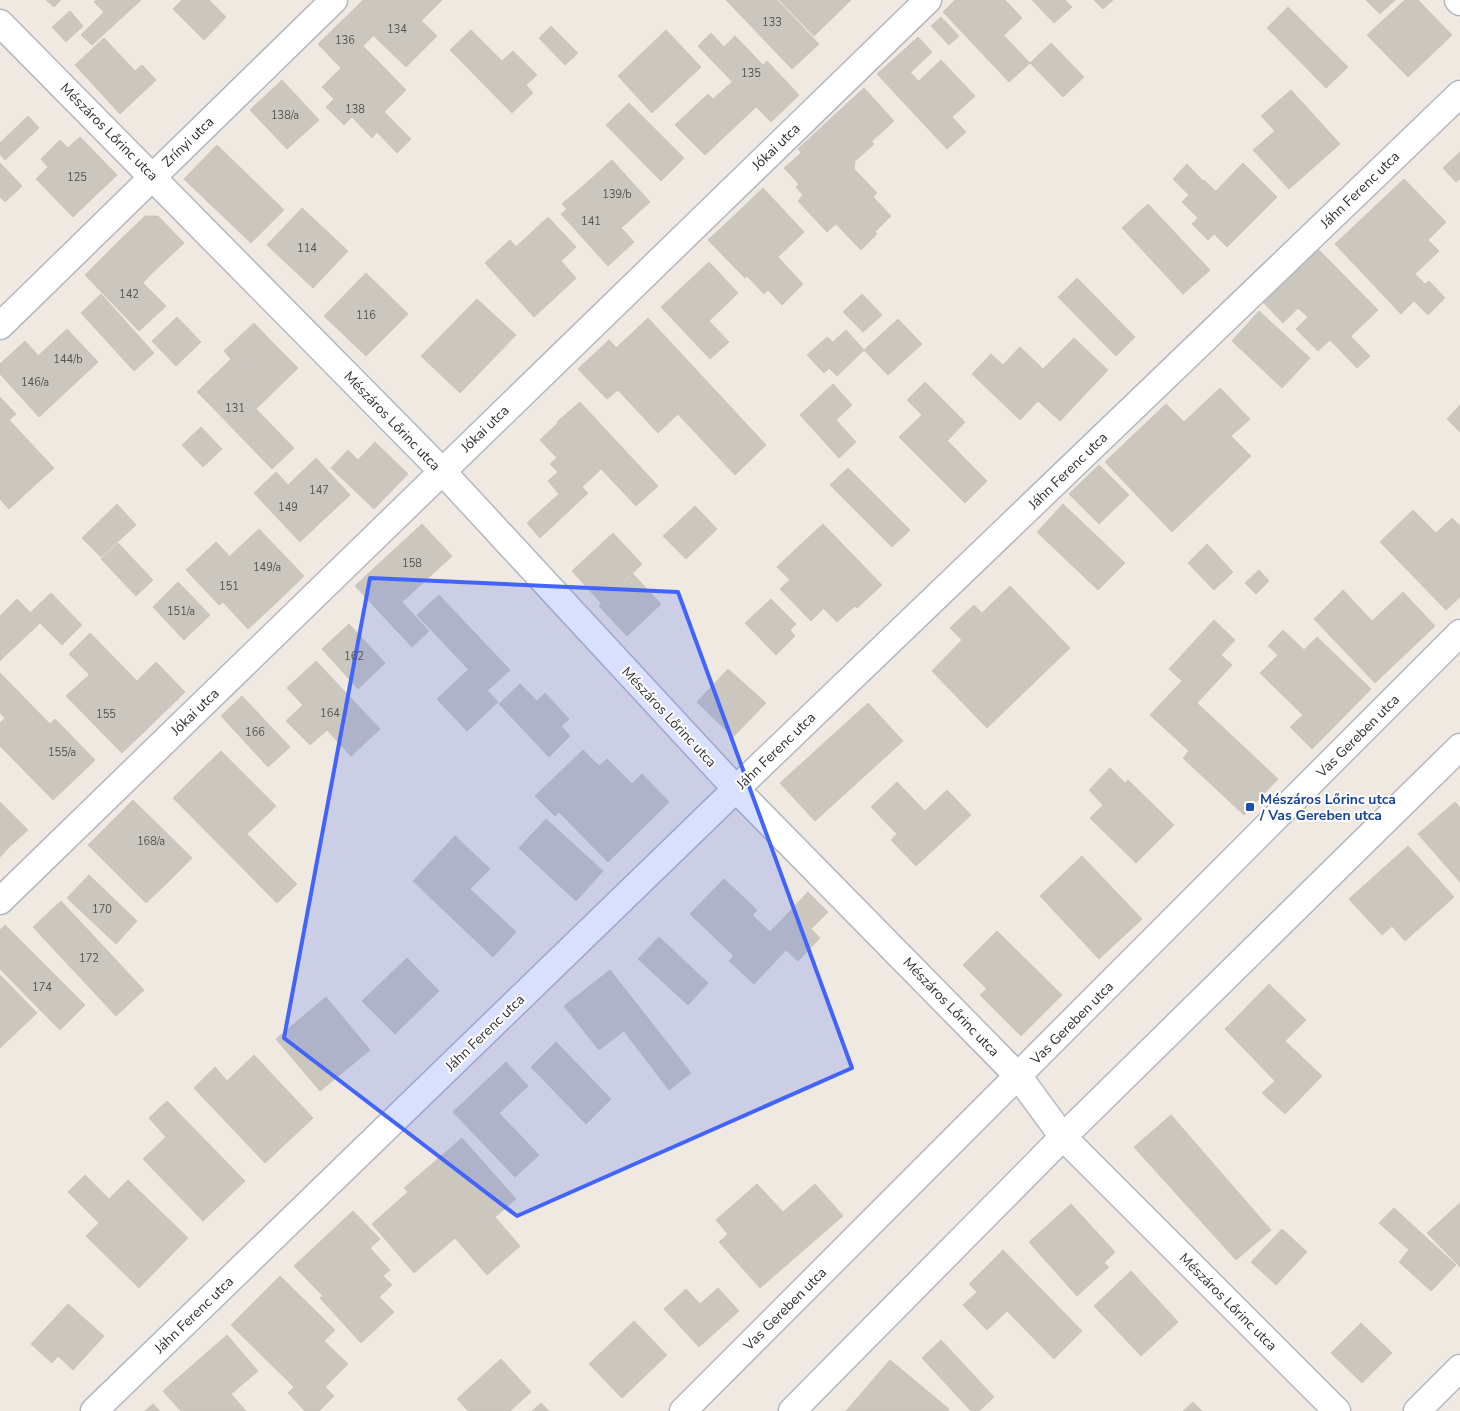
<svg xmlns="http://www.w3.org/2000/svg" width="1460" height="1411" font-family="'Nunito Sans',sans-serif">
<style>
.building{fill:#cbc7bf;stroke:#cbc5ba}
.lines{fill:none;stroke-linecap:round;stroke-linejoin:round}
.minor-casing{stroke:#b4b7c1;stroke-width:29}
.minor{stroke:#fff;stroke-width:26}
.marked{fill:#4264fb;fill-opacity:0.2;stroke:#4264fb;stroke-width:4;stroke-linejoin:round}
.transit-dot{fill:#1a4fb4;stroke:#fff;stroke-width:2}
.labels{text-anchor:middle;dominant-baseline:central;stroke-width:4;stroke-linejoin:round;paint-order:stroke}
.number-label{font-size:11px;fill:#555452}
.street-label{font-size:14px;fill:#2e2e2e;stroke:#fff}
.transit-label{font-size:14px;font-weight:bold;fill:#164399;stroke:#fff;text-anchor:start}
</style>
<rect width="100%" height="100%" fill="#efe9e1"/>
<g class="building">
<polygon points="46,0 61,0 54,7"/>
<polygon points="97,0 141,0 92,45 81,35 104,12 94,2"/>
<polygon points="182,0 209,0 226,17 204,40 173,9"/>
<polygon points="363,0 400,0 437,36 406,67 350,13"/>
<polygon points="400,0 442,0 421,21"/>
<polygon points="726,0 777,0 819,44 792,69"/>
<polygon points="779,0 851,0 814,36"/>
<polygon points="955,0 970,0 1030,63 1009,82 943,12"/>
<polygon points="970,0 1005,0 1022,18 1004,35"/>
<polygon points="1032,0 1065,0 1072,7 1054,23"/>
<polygon points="1094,0 1113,0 1103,9"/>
<polygon points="1366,0 1395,0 1380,14"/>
<polygon points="1405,0 1418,0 1452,35 1408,77 1367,35"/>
<polygon points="1288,7 1348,67 1326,88 1267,28"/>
<polygon points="70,11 83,26 66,42 52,27"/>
<polygon points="350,13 373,36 341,68 318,44"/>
<polygon points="941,17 959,36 949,45 931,26"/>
<polygon points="551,26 578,53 565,65 539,38"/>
<polygon points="471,30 502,61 513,51 537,75 526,85 533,93 512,113 450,50"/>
<polygon points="666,30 701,67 652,113 618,76"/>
<polygon points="711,33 724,47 735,36 763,65 767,61 799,95 771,122 698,46"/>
<polygon points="918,37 932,52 910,73 896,57"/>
<polygon points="104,38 135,71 142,65 156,80 120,114 75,65"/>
<polygon points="1051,43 1084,77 1063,97 1030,63"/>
<polygon points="363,46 406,90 384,112 341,68"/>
<polygon points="896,57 966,132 947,149 877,74"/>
<polygon points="941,60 975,96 952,117 919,81"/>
<polygon points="341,68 411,139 397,153 377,132 372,138 352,117 344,125 326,107 334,99 322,87"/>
<polygon points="282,80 319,120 287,149 250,110"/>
<polygon points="732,82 756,107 705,155 675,125 708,94 713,99"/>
<polygon points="864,88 894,121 872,141 841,109"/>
<polygon points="1291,90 1340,144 1289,189 1253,150 1275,131 1261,116"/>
<polygon points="629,103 684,158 661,181 606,125"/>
<polygon points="841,109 874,144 855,161 854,169 877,193 873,197 891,216 875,232 798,149"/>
<polygon points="28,116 39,128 5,160 0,154 0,143"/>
<polygon points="80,137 117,175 73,217 36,179 48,167 41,159 60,140 68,148"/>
<polygon points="217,145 284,210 251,243 184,179"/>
<polygon points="1460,152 1460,179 1456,182 1443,168"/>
<polygon points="801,153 853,208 827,232 798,201 803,195 796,187 799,184 784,168"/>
<polygon points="612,160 650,202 621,228 583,186"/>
<polygon points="0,163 22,186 5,202 0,197"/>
<polygon points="1243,163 1277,197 1249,225 1216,191"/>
<polygon points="1187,164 1203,181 1189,195 1173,179"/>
<polygon points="1404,179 1446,222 1428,240 1439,251 1415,274 1425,284 1429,281 1445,298 1428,315 1414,301 1401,314 1335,244"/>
<polygon points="1204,180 1228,203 1218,213 1195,189"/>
<polygon points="583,186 634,242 608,266 561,214 567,209 562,204"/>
<polygon points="763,188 804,232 778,257 737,213"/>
<polygon points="1195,189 1218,213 1228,203 1249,225 1227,247 1214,234 1208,240 1192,224 1198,218 1182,202"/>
<polygon points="1148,204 1210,270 1183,294 1122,228"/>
<polygon points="302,208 348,251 313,288 267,245"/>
<polygon points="853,208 877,234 861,250 836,224"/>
<polygon points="737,213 803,284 782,305 768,290 764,294 747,276 745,278 708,240"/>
<polygon points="145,216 158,216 184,243 149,276 117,243"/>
<polygon points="548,217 576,247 561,261 576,278 559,294 516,247"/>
<polygon points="510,240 559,294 534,317 485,263"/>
<polygon points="117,243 149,276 143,283 166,306 139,331 85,275"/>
<polygon points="1318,249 1378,310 1350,337 1291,275"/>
<polygon points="709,262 738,293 709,321 729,342 710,359 661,307"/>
<polygon points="366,273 408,314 366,356 324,316"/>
<polygon points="1291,275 1370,356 1357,368 1330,340 1318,351 1296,329 1308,317 1298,308 1283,323 1263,302"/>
<polygon points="1077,278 1135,337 1116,356 1058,297"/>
<polygon points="101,294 154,353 134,371 81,313"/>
<polygon points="862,294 882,315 863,332 843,312"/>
<polygon points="477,299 516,335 460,393 421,356"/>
<polygon points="1259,311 1310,358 1282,388 1232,341"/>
<polygon points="177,317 201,342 176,366 152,341"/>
<polygon points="648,318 766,445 735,475 616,348"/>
<polygon points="898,319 922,344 888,375 864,350"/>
<polygon points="254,323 277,347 213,408 197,392 231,359 224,351"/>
<polygon points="67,329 98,362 69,389 38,356"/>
<polygon points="846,330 864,350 837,376 829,368 824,373 807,355 827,337 833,342"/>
<polygon points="1074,338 1108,370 1060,421 1038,401 1020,420 972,374 991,354 1003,365 1020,347 1043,369"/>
<polygon points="609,340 678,414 658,433 618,390 607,399 578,369"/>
<polygon points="25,341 69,389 39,417 0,374 0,364"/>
<polygon points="277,347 298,368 256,409 294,448 272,469 213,408"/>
<polygon points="925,382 940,397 922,415 907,400"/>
<polygon points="833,384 852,405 836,420 856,442 839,458 800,415"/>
<polygon points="1220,388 1250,419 1231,436 1251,456 1172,532 1105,462 1166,404 1184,422"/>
<polygon points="0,397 16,414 9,420 54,468 34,486 0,450"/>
<polygon points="940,397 965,422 947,441 922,415"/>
<polygon points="580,402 658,486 636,506 557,422"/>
<polygon points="1460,405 1460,432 1447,419"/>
<polygon points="922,415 987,481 965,503 899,437"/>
<polygon points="558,423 601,469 582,487 588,493 540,538 527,523 559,494 548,481 558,472 550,464 557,458 540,440"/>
<polygon points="201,427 222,449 203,467 182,445"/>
<polygon points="375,442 408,474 374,509 331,468 348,450 358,460"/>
<polygon points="0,450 34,486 9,509 0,499"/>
<polygon points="316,458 350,495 322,521 288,485"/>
<polygon points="1099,465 1129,495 1099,524 1069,494"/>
<polygon points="848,468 874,494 856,511 830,485"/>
<polygon points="276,472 322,521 300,542 254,493"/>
<polygon points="874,494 910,530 892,547 856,511"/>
<polygon points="117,504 136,525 101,557 82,538"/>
<polygon points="1063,504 1125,563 1098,590 1037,532"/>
<polygon points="695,506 717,529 686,559 663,536"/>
<polygon points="1413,510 1436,533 1452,518 1460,526 1460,597 1446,610 1380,542"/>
<polygon points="422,524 452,556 402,602 372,570"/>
<polygon points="823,524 882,585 857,608 798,547"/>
<polygon points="259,529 304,576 275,604 229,557"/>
<polygon points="613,533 642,564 601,603 572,571"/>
<polygon points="216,542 275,604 248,629 223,602 219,605 186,570"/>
<polygon points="118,543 153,580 136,596 101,559"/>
<polygon points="1207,544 1233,572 1214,590 1188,563"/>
<polygon points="798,547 811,560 790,580 777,567"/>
<polygon points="811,560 841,591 811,621 780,589"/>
<polygon points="372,570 429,631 412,647 355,586"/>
<polygon points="1259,570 1269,581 1256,594 1245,583"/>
<polygon points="633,574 661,604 627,636 599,606"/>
<polygon points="178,582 210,615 184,640 153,607"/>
<polygon points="1010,586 1070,648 987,728 932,671 962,640 950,628 974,605 982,613"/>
<polygon points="1343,590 1372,621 1403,592 1435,626 1375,683 1314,619"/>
<polygon points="841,591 855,606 837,622 823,608"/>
<polygon points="51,593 82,625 62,645 30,613"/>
<polygon points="439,595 510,670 488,690 417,615"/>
<polygon points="17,599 40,623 8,653 0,645 0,616"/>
<polygon points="771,599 796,624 790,630 795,636 776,655 745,623"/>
<polygon points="1214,620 1235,640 1221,655 1232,665 1197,703 1278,779 1244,815 1183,758 1189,751 1150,715 1182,681 1169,669"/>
<polygon points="349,624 385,663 358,689 322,649"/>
<polygon points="1283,630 1304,650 1317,637 1371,689 1312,749 1290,727 1303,715 1260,673 1278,655 1268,646"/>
<polygon points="90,633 137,681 156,662 185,692 145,731 69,654"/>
<polygon points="0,645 8,653 0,661"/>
<polygon points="316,661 380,729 351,756 327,730 310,745 286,721 303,705 287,688"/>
<polygon points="728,669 766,703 733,737 697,702"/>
<polygon points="468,670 498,702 467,731 437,699"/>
<polygon points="0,673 50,724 30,744 0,713"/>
<polygon points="89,675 145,731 122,753 66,696"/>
<polygon points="520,684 537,701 545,693 569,719 561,726 570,736 549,757 499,704"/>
<polygon points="242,696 290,747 268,767 221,716"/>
<polygon points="868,703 903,741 815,821 780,783"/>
<polygon points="5,718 70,784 53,800 0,746 0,723"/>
<polygon points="55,719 95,760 70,784 30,744"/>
<polygon points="583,750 599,766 607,759 632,784 642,774 669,802 608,862 559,812 555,816 535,796"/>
<polygon points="221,751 276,806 247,834 192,779"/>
<polygon points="1110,768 1125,783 1128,780 1174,825 1136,863 1090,818 1103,805 1089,790"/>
<polygon points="192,779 297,884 277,903 173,798"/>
<polygon points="897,782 925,811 947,790 971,815 916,866 891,840 897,834 871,807"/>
<polygon points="133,800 192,858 168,882 110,823"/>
<polygon points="0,802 28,830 8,848 0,840"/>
<polygon points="1455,802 1460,808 1460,882 1418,834"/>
<polygon points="546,819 603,871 576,901 519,848"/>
<polygon points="110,823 168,882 146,903 88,845"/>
<polygon points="455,836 490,869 470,889 516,932 493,957 413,881"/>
<polygon points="0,840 8,848 0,857"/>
<polygon points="1408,846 1454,897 1405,941 1392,926 1382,935 1349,899"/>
<polygon points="1082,856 1142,919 1099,959 1040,896"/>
<polygon points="89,875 137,921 116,944 67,898"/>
<polygon points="724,879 757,910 752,915 770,932 808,892 828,912 811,929 820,938 798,961 786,950 754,984 729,961 734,956 690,914"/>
<polygon points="61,901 144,990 116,1016 33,927"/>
<polygon points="5,925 85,1005 60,1030 0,969 0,930"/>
<polygon points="997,931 1062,995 1021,1036 980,995 987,989 963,965"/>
<polygon points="659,937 708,983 688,1005 638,959"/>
<polygon points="407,958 439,991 395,1034 362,1001"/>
<polygon points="610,970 691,1073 669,1090 624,1031 599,1050 564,1006"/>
<polygon points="0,975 37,1013 0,1048"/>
<polygon points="1269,984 1306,1020 1285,1041 1322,1076 1285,1114 1262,1093 1275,1081 1225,1029"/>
<polygon points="326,997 370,1050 320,1091 276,1039"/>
<polygon points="556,1042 611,1099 586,1124 531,1067"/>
<polygon points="254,1055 313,1118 265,1163 194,1088 215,1067 227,1081"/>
<polygon points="506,1062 528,1086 499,1113 539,1155 515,1177 453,1112"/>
<polygon points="167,1101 245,1181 203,1221 143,1159 166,1137 149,1118"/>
<polygon points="1171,1115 1271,1230 1236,1260 1134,1147"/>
<polygon points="462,1138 516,1199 495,1217 520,1246 487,1275 455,1238 414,1273 372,1224 408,1192 404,1188"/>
<polygon points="85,1175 109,1199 128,1180 188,1238 139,1288 86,1236 99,1223 68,1192"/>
<polygon points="757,1184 783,1212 815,1184 843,1216 760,1288 719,1242 728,1234 716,1220"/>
<polygon points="1460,1203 1460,1267 1427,1233"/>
<polygon points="1071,1204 1115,1252 1104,1263 1109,1267 1077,1296 1029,1242"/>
<polygon points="1394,1208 1456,1265 1431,1291 1399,1262 1409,1250 1379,1223"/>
<polygon points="353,1211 380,1239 370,1248 390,1270 383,1276 392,1285 379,1297 394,1312 361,1343 320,1298 323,1296 294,1266"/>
<polygon points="1282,1229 1307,1252 1276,1285 1251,1262"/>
<polygon points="1003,1250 1082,1331 1054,1359 1007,1311 987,1330 963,1305 977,1292 969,1284"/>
<polygon points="1131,1271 1178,1322 1141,1356 1094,1306"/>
<polygon points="280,1276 335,1330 324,1341 348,1364 325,1387 334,1396 319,1411 305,1411 288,1393 294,1387 231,1325"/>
<polygon points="718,1288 739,1311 699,1347 664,1309 686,1289 700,1304"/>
<polygon points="68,1304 104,1336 73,1370 58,1356 52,1363 31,1344"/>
<polygon points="634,1321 667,1355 622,1398 589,1364"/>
<polygon points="1361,1323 1392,1353 1362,1383 1331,1353"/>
<polygon points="227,1335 258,1371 231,1394 246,1411 181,1411 163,1391"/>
<polygon points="941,1340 994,1397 979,1411 971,1411 922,1358"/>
<polygon points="501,1359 531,1392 510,1411 468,1411 457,1399"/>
<polygon points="890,1360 949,1409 948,1411 846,1411"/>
<polygon points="1193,1402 1202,1411 1183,1411"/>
<polygon points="541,1403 549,1411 532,1411"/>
<polygon points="153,1404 160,1411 145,1411"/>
</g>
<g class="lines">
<defs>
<g id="minor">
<polyline points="1458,0 1460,2"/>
<polyline points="0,23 442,471 736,789 1019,1077 1063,1137 1337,1411"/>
<polyline points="0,326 334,0"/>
<polyline points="0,901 928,0"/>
<polyline points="94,1411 736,789 1460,94"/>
<polyline points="683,1411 1460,633"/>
<polyline points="792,1411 1063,1137 1460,747"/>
<polyline points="1417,1411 1460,1368"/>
</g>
</defs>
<use href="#minor" class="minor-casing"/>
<use href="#minor" class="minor"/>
</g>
<path class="marked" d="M370,578l308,14 174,476 -335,148 -233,-178z"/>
<rect class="transit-dot" x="1245" y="802" width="10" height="10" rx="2.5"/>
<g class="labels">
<g class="number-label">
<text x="772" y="22">133</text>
<text x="397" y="29">134</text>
<text x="345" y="40">136</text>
<text x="751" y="73">135</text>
<text x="355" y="109">138</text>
<text x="285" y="115">138/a</text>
<text x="77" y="177">125</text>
<text x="617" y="194">139/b</text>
<text x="591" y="221">141</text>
<text x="307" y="248">114</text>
<text x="129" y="294">142</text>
<text x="366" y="315">116</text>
<text x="68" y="359">144/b</text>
<text x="35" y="382">146/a</text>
<text x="235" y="408">131</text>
<text x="319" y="490">147</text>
<text x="288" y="507">149</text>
<text x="412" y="563">158</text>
<text x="267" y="567">149/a</text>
<text x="229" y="586">151</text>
<text x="181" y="611">151/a</text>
<text x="354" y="656">162</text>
<text x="330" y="713">164</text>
<text x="106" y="714">155</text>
<text x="255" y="732">166</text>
<text x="62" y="752">155/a</text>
<text x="151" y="841">168/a</text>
<text x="102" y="909">170</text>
<text x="89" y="958">172</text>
<text x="42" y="987">174</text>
</g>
<g class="street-label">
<text transform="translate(109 132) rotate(45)">Mészáros Lőrinc utca</text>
<text transform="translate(188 142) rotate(-44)">Zrínyi utca</text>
<text transform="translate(776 147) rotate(-44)">Jókai utca</text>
<text transform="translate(1360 190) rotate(-44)">Jáhn Ferenc utca</text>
<text transform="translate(392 421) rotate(46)">Mészáros Lőrinc utca</text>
<text transform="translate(485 429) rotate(-44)">Jókai utca</text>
<text transform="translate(1068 471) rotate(-44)">Jáhn Ferenc utca</text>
<text transform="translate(195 712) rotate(-44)">Jókai utca</text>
<text transform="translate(669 717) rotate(47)">Mészáros Lőrinc utca</text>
<text transform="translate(1358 736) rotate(-45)">Vas Gereben utca</text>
<text transform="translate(776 751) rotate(-44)">Jáhn Ferenc utca</text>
<text transform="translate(951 1007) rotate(46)">Mészáros Lőrinc utca</text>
<text transform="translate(1072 1023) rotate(-45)">Vas Gereben utca</text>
<text transform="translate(485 1033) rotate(-44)">Jáhn Ferenc utca</text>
<text transform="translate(1228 1302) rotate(45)">Mészáros Lőrinc utca</text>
<text transform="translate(785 1309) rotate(-45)">Vas Gereben utca</text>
<text transform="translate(194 1315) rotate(-44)">Jáhn Ferenc utca</text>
</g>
<g class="transit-label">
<text x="1260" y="799">Mészáros Lőrinc utca<tspan x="1260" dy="16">/ Vas Gereben utca</tspan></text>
</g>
</g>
</svg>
